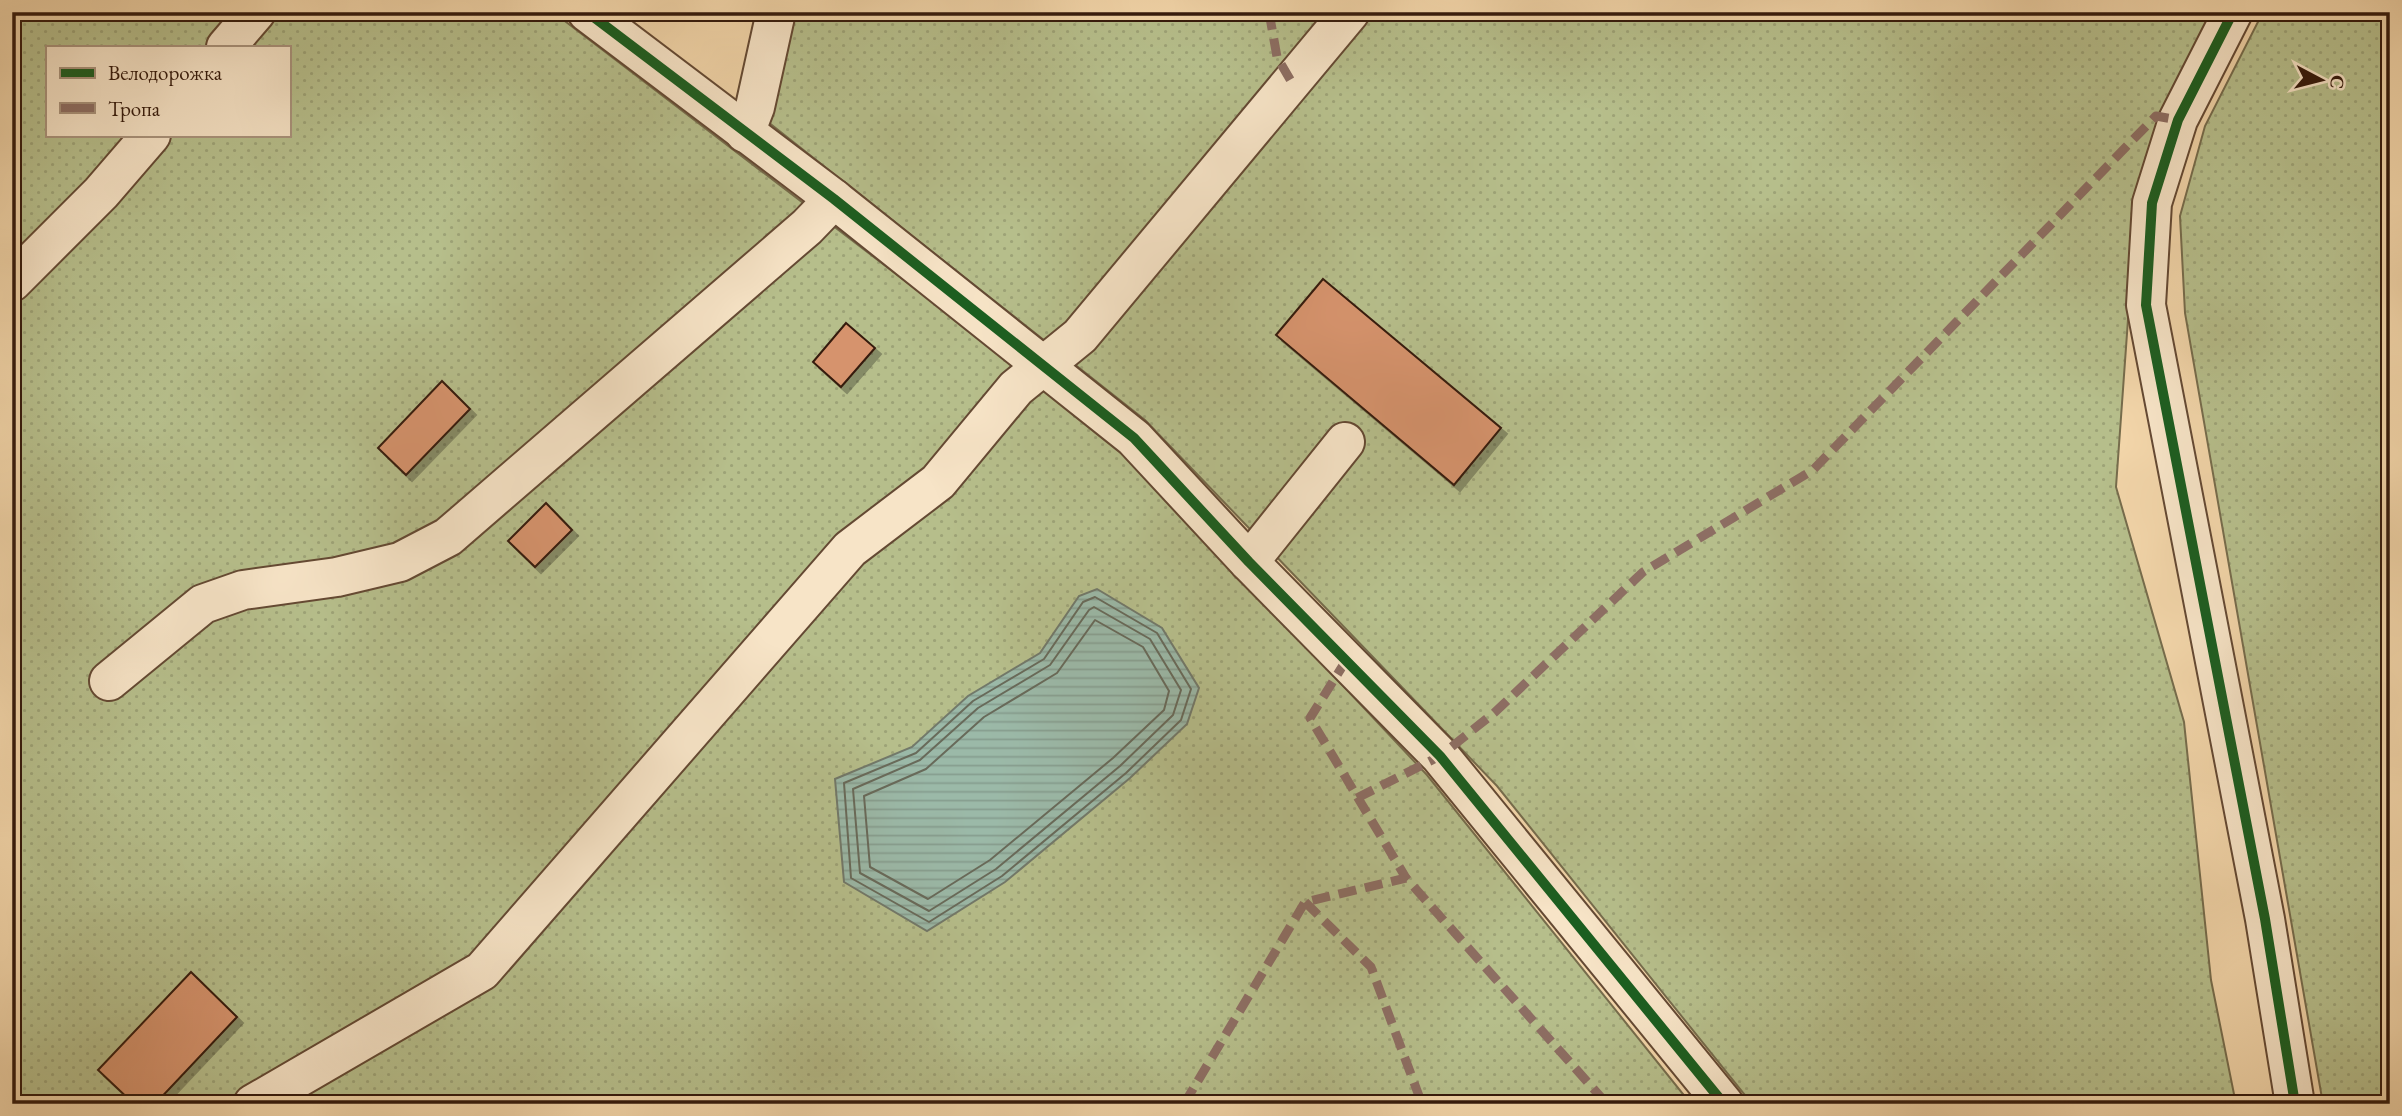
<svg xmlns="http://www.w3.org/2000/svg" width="2402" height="1116" font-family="'EB Garamond',serif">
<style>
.grass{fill:url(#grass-dots);stroke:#766c4c;stroke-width:2;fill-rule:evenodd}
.water{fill:url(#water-rules);stroke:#72796a;stroke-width:2}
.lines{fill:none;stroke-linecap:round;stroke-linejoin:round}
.shore{stroke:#686a5a;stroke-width:2}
.building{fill:#d6936d;stroke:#351a0c;stroke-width:2;filter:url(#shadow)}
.minor-casing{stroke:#644933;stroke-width:42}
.minor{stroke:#f7e4c7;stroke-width:38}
.quiet{stroke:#8d6e63;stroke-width:9;stroke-dasharray:18 9;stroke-linecap:butt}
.cycleway-casing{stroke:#f7e4c7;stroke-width:15}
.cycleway{stroke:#1b5e20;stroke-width:10}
</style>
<defs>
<pattern id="grass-dots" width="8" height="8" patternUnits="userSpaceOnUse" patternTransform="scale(1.75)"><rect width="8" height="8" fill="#b6be8b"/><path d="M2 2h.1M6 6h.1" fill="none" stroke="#9da377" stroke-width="1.8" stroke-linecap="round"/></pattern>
<pattern id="water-rules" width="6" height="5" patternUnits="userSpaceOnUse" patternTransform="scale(1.75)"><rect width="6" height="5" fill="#9bb9a8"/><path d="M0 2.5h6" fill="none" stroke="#869e8f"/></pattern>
<filter id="shadow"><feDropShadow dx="6" dy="6" stdDeviation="0" flood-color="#0004"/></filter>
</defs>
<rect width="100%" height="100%" fill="#f2d5a9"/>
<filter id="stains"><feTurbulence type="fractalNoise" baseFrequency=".00286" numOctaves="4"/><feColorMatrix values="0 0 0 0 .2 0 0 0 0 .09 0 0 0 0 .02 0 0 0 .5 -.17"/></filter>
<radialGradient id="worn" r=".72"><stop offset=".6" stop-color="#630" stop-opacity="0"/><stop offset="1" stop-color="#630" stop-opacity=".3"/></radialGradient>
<g class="grass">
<path d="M12,12h541l495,378 76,63 303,322 264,329h-1679zM47,47h242v88h-242z"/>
<polygon points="758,12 1069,12 1076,21 1085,12 2220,12 2136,208 2116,487 2184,722 2211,980 2236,1104 1752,1104 1497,786 1145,420 739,99"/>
<polygon points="2263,12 2390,12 2390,1104 2323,1104 2185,313 2180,216 2205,126"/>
</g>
<polygon class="water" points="1097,589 1162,628 1199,688 1187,724 1130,778 1005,882 927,931 844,882 835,779 912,747 968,696 1040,653 1079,596"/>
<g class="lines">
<g class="shore">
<polygon points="1095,597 1157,633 1191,689 1181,720 1126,773 1002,876 929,922 851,878 844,783 916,753 973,701 1044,659 1083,602"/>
<polygon points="1094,607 1150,639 1181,690 1173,715 1120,766 996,869 929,911 860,873 853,789 920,760 978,708 1050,665 1089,610"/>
<polygon points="1095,620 1143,647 1169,691 1164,710 1113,758 990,860 928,899 870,867 864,796 926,769 984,717 1057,673"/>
</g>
</g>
<g class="building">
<polygon points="1323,279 1501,428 1454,485 1276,335"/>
<polygon points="846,323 875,348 841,387 813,362"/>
<polygon points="442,381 470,409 406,475 378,448"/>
<polygon points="546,503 572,530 535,567 508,541"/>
<polygon points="191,972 237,1017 155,1104 134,1104 98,1070"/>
</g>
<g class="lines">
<defs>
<g id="minor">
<polyline points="587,12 834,199 1134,438 1249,562 1440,756 1724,1104"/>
<polyline points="2233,12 2178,120 2152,203 2146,305 2265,919 2295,1104"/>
<polyline points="226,47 256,12"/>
<polyline points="745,133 755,107 776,12"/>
<polyline points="12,282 101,193 151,135"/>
<polyline points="1249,562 1345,442"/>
<polyline points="109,681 203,604 243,590 337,577 400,562 448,537 807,227 834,199"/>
<polyline points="253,1104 482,971 850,549 938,482 1016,388 1080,336 1350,12"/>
</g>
</defs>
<use href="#minor" class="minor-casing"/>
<use href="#minor" class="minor"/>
<g class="quiet">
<polyline points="1269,12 1277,57 1291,81"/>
<polyline points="1347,659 1310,718 1406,878"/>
<polyline points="1357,798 1440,756 1494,713 1643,572 1813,470 2156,116 2178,120"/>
<polyline points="1305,902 1371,967 1422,1104"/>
<polyline points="1184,1104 1305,902 1406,878 1607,1104"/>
</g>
<defs>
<g id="cycleway">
<polyline points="587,12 834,199 1134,438 1249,562 1440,756 1724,1104"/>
<polyline points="2233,12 2178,120 2152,203 2146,305 2265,919 2295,1104"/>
</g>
</defs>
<use href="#cycleway" class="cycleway-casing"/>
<use href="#cycleway" class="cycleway"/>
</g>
<rect width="2402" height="1116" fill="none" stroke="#f2d5a9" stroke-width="42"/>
<rect x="14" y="14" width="2374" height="1088" fill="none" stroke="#351a0c" stroke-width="3.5"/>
<rect x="21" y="21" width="2360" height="1074" fill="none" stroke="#351a0c" stroke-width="2"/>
<rect x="46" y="46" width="245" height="91" fill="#f7e4c7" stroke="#a9937c" stroke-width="2"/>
<rect x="60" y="68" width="35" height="10" fill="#1b5e20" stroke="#a9937c" stroke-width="2"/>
<text x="108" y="80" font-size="21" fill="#351a0c">Велодорожка</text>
<rect x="60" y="103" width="35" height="10" fill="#8d6e63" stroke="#a9937c" stroke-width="2"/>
<text x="108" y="116" font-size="21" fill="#351a0c">Тропа</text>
<g transform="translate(2321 80) rotate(97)" stroke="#f7e4c7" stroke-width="5" paint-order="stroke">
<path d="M0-5L12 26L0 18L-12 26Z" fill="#351a0c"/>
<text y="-10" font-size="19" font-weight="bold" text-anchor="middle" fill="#351a0c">С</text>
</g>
<rect width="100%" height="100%" filter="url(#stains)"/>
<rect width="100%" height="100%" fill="url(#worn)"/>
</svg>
